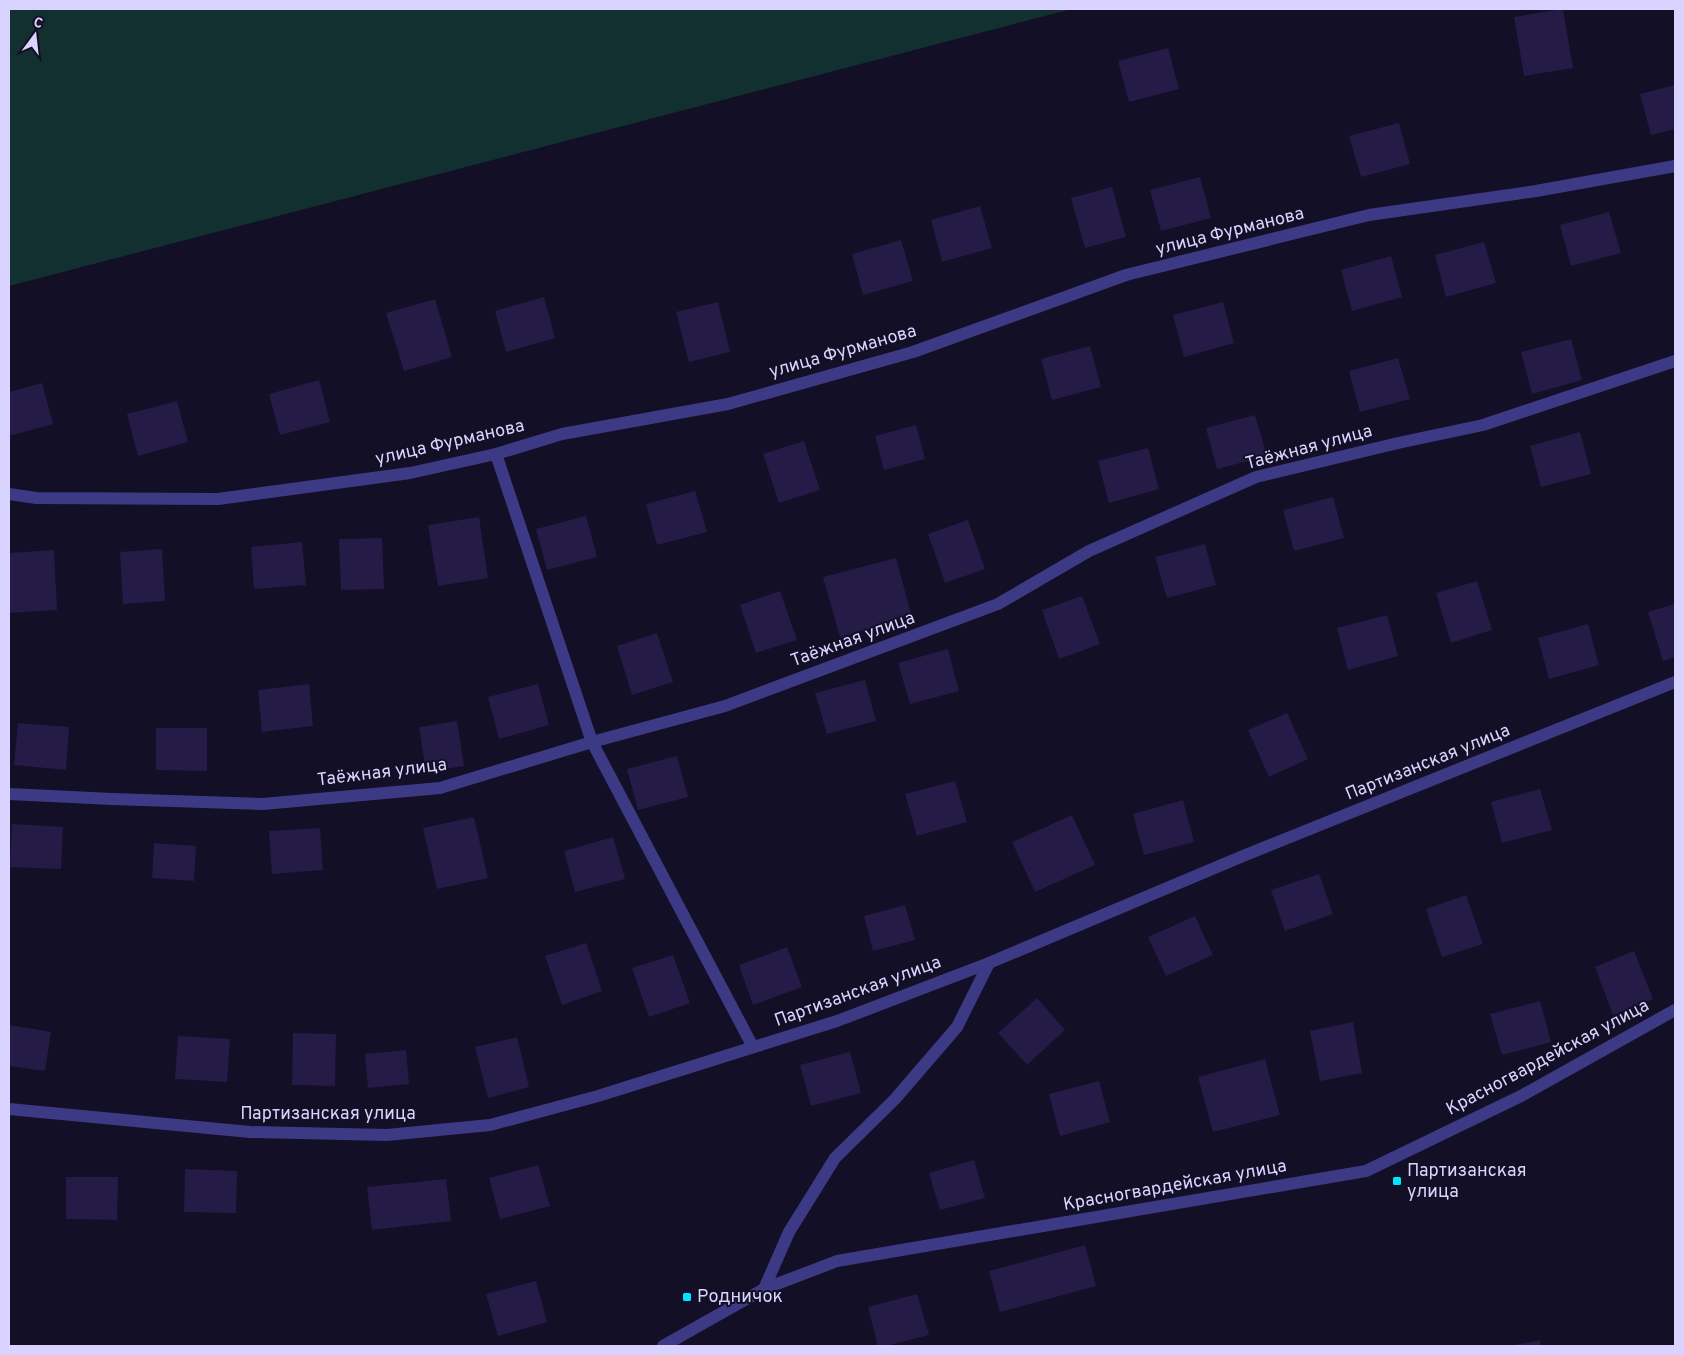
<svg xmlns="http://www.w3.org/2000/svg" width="1684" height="1355" font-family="Overpass,sans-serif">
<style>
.green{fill:#12302f}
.building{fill:#241b47}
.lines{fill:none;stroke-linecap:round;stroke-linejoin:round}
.minor{stroke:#3d3a85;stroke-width:12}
.poi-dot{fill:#00e5ff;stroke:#130f26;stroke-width:2}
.labels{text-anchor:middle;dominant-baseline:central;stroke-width:4;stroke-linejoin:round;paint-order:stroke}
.street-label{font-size:18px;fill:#d9d4ff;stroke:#130f26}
.poi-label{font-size:18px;fill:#d9d4ff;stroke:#130f26;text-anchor:start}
</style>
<rect width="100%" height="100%" fill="#130f26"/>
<polygon class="green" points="9,9 1072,9 9,286"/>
<g class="building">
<polygon points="1563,9 1573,68 1524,76 1514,17"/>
<polygon points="1168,48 1179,89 1129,102 1118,61"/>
<polygon points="1675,85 1675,129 1651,135 1640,94"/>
<polygon points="1399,123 1410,164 1361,177 1349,136"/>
<polygon points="1200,177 1211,218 1161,231 1150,190"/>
<polygon points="1112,187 1126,237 1085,248 1071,198"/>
<polygon points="980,206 992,248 942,262 931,220"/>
<polygon points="1609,212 1621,253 1571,266 1560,225"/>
<polygon points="901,240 913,281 863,295 852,254"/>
<polygon points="1484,242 1496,283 1446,297 1435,255"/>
<polygon points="1391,256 1402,297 1352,311 1341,270"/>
<polygon points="544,297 555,338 506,352 495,311"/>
<polygon points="435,299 452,357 404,371 386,313"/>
<polygon points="718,302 730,352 689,362 676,312"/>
<polygon points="1223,302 1234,343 1184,357 1173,315"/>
<polygon points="1571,339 1582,380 1532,394 1521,352"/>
<polygon points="1090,346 1101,387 1052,400 1041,359"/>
<polygon points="1398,358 1410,399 1360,412 1349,371"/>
<polygon points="319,380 330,422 280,435 269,394"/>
<polygon points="42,383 53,424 9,436 9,392"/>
<polygon points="177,401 188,442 138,456 127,414"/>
<polygon points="1255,415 1267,456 1217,469 1206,428"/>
<polygon points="916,425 925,459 884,470 875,436"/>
<polygon points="1580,432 1591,474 1541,487 1530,446"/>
<polygon points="804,441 820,490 779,503 763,454"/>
<polygon points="1148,448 1159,489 1109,503 1098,461"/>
<polygon points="695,491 707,532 657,545 646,504"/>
<polygon points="1333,497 1344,538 1294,551 1283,510"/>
<polygon points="586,516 597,557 547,570 536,529"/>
<polygon points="479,517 488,578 438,586 428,525"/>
<polygon points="968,520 985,569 945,583 928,534"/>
<polygon points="382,538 384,589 341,590 339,539"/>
<polygon points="302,542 306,585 254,589 251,547"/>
<polygon points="1205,544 1216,585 1167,598 1155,557"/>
<polygon points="162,549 165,601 123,604 120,552"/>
<polygon points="54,550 57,610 9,613 9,553"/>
<polygon points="896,558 912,617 840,637 823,577"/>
<polygon points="1477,581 1492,630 1451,643 1436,593"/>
<polygon points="780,591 797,640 756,653 740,605"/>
<polygon points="1082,596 1100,644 1059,659 1042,610"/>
<polygon points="1675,604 1675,657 1663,661 1648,612"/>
<polygon points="1387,615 1398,656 1348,670 1337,628"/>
<polygon points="1588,624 1599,665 1549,679 1538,638"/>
<polygon points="657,633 673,682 632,695 617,646"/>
<polygon points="948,649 959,691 910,704 898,663"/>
<polygon points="865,680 876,721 827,734 815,693"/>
<polygon points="309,684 313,726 262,732 258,690"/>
<polygon points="538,684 549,725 499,739 488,697"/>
<polygon points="1287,713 1308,759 1269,777 1248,730"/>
<polygon points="457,721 464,766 426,772 419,727"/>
<polygon points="18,723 69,727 66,770 14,765"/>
<polygon points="156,728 207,728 207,771 156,770"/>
<polygon points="677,756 688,797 638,810 627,769"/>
<polygon points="955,781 967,822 917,836 905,794"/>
<polygon points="1540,789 1552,830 1502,843 1491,802"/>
<polygon points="1183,800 1194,842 1144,855 1133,814"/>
<polygon points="1072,815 1095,865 1035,892 1012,842"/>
<polygon points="474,817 488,878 437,889 423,828"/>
<polygon points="12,824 63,827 61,869 10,867"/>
<polygon points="320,828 323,870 272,874 269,831"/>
<polygon points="613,837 625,879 575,892 564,851"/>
<polygon points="154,843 196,846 194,881 152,878"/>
<polygon points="1319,874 1333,914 1285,931 1271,890"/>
<polygon points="1466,895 1483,944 1442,957 1426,909"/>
<polygon points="905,905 915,940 873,951 864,916"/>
<polygon points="1195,916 1213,955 1166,976 1148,937"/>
<polygon points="586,943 602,991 562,1005 545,956"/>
<polygon points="787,947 802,987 753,1005 739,965"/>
<polygon points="1634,951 1653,999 1613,1015 1595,967"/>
<polygon points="673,955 690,1003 649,1017 632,968"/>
<polygon points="1037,998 1065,1030 1027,1065 998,1033"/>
<polygon points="1540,1001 1551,1042 1502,1055 1490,1014"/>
<polygon points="1353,1022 1362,1073 1320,1081 1310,1031"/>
<polygon points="9,1025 51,1032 45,1071 9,1066"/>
<polygon points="293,1033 336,1034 335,1086 292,1085"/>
<polygon points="178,1036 230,1039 227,1082 175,1079"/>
<polygon points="517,1037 529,1087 488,1098 475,1047"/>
<polygon points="406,1050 409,1084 368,1088 365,1054"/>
<polygon points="850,1052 861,1093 811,1106 800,1065"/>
<polygon points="1265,1059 1280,1115 1213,1132 1198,1077"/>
<polygon points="1099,1081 1110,1122 1060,1136 1049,1094"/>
<polygon points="974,1160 985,1198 940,1210 929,1173"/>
<polygon points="538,1165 550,1206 500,1219 489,1178"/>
<polygon points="185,1169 237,1171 236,1213 184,1212"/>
<polygon points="66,1177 118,1177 117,1220 66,1219"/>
<polygon points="446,1179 451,1221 372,1230 367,1187"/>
<polygon points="1085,1245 1096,1286 1000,1312 989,1271"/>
<polygon points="536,1281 547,1322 498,1336 486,1294"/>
<polygon points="917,1294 929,1335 886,1346 878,1346 868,1307"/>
<polygon points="1540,1340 1541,1346 1515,1346 1515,1345"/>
</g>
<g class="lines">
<g class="minor">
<polyline points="496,454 592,742 753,1047"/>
<polyline points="9,494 36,498 218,499 410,473 496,454 562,434 728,404 913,352 1126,275 1369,215 1536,191 1675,166"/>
<polyline points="9,794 112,799 263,804 440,788 592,742 725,706 998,604 1089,551 1256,477 1398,443 1483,425 1675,361"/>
<polyline points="9,1109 250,1132 387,1135 490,1125 598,1096 837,1021 989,963 1243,856 1675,682"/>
<polyline points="764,1289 789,1232 835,1158 895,1099 957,1027 989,963"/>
<polyline points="663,1346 764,1289 837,1261 1366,1171 1521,1096 1675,1010"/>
</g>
</g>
<g class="poi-dot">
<rect x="1392" y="1176" width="10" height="10" rx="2.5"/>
<rect x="682" y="1292" width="10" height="10" rx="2.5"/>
</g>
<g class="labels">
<g class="street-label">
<text transform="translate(1230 232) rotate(-14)">улица Фурманова</text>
<text transform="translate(843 352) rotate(-16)">улица Фурманова</text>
<text transform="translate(450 443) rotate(-13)">улица Фурманова</text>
<text transform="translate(1309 448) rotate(-15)">Таёжная улица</text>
<text transform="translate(853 640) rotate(-20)">Таёжная улица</text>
<text transform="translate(1428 763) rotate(-22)">Партизанская улица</text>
<text transform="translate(382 773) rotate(-7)">Таёжная улица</text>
<text transform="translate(858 992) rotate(-20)">Партизанская улица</text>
<text transform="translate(1548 1058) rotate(-28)">Красногвардейская улица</text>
<text x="328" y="1114">Партизанская улица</text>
<text transform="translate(1175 1186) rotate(-10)">Красногвардейская улица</text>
</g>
<g class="poi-label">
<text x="1407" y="1171">Партизанская<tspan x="1407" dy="21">улица</tspan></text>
<text x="697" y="1297">Родничок</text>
</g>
</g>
<rect width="1684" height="1355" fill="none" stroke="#d9d4ff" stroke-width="20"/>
<g transform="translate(35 35) rotate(15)" stroke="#130f26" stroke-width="4" paint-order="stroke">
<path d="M0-4L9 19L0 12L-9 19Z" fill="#d9d4ff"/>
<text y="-8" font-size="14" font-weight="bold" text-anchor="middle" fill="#d9d4ff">С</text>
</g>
</svg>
